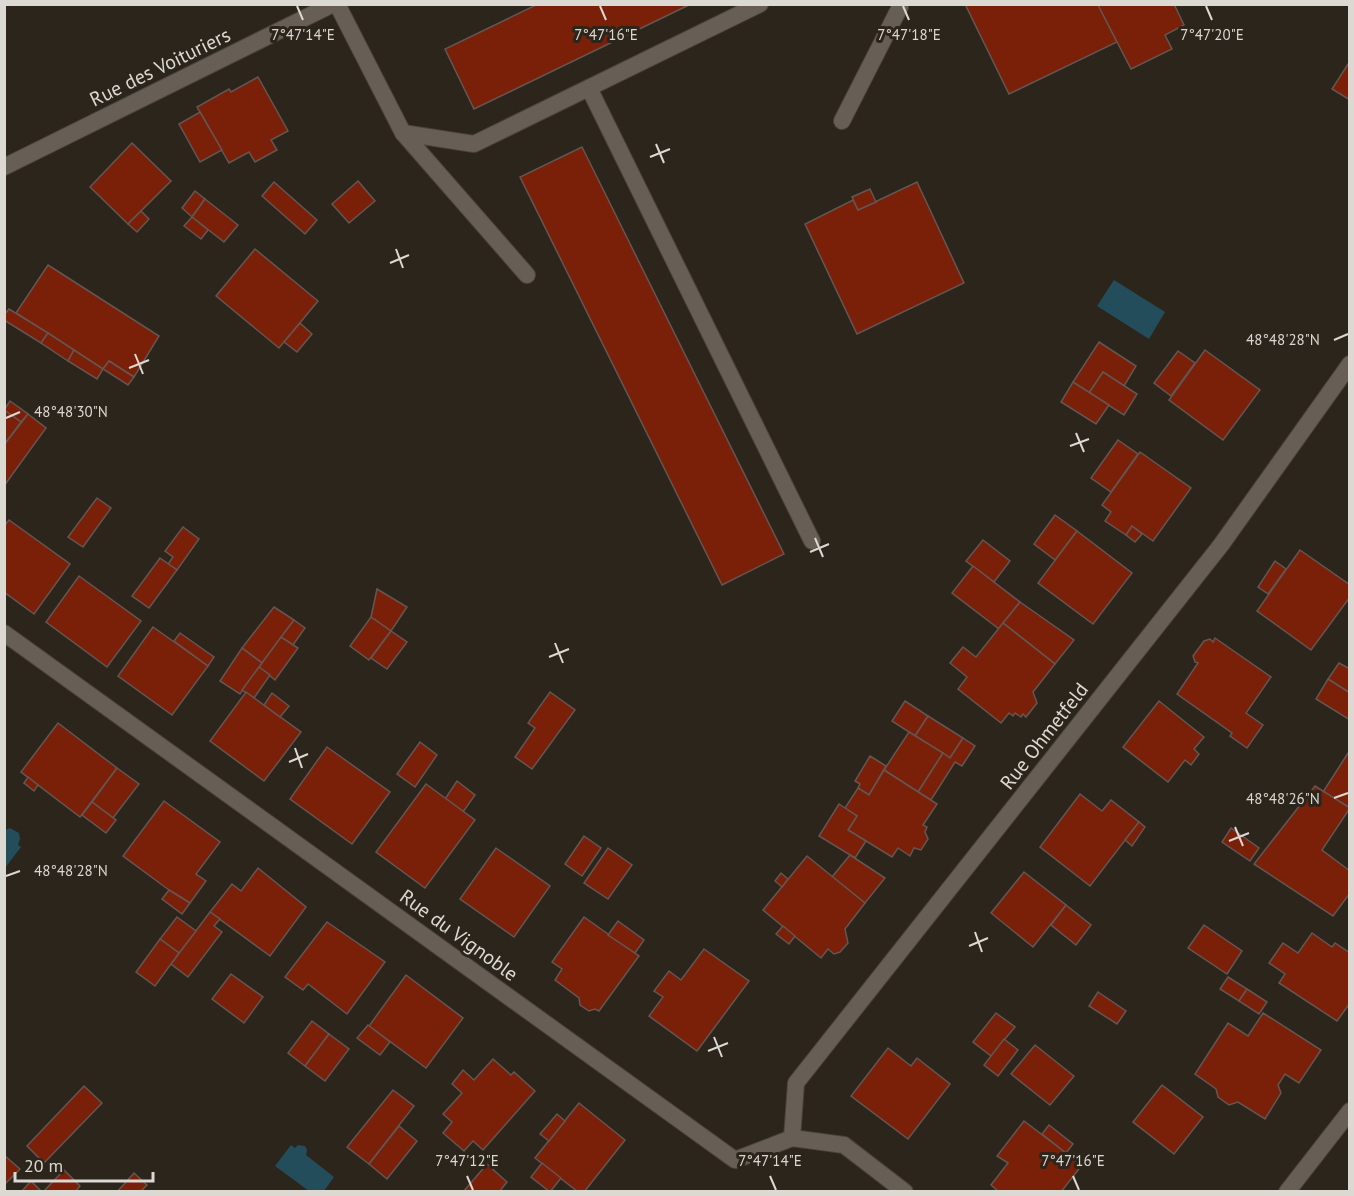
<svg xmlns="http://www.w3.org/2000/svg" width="1354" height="1196" font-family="'PT Sans',sans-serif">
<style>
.water{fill:#234d5a}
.building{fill:#7a2009;stroke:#645653;stroke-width:1.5}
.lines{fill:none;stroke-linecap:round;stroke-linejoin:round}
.service-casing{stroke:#48433b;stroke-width:18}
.minor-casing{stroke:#48433b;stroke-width:18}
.service{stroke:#675f55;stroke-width:16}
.minor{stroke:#675f55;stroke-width:16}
.ticks{fill:none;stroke:#dcd8d2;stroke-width:2}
.labels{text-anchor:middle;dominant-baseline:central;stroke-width:6;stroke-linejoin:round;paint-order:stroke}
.street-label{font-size:20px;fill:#dcd8d2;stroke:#2b251c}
.ticks-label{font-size:15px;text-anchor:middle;fill:#dcd8d2;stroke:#2b251c;stroke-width:6;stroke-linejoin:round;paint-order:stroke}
</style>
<rect width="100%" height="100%" fill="#2b251c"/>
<g class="water">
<polygon points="1114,280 1165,312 1149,339 1097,306"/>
<polygon points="10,828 19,833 20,839 18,845 21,847 5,868 5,830"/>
<polygon points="291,1145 295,1148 298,1145 305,1146 307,1150 306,1155 334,1177 324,1191 309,1191 275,1166"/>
</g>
<g class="building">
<polygon points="538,4 691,4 474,109 445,49"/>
<polygon points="965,4 1098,4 1117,42 1009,94"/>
<polygon points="1174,4 1184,25 1165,35 1172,49 1131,69 1098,5"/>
<polygon points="1350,61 1350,100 1332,89"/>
<polygon points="258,77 288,131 271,140 277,150 255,162 249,152 229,163 197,107 229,89 231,92"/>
<polygon points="200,112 222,150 200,162 179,124"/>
<polygon points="132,143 171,181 128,224 90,187"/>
<polygon points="582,147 784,554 722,585 520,177"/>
<polygon points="358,181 375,201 349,223 332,204"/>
<polygon points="274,182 317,220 305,234 262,196"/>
<polygon points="917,182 964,283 857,334 805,224 853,200 858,210"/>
<polygon points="870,189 876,202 858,210 852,197"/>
<polygon points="195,191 205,199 192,217 182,208"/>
<polygon points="205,199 238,225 224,242 192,217"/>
<polygon points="141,211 149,219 137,232 128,224"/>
<polygon points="192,217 208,230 201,239 184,226"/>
<polygon points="255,249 318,301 279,348 216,296"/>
<polygon points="48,265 159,336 134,377 109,361 103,369 16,313"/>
<polygon points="9,309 48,333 41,343 4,320 4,315"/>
<polygon points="300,323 312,334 297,352 284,342"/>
<polygon points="48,333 74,350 68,361 41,343"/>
<polygon points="1099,342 1136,366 1124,386 1103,372 1089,393 1073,382"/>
<polygon points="74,350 103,369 97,379 68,361"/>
<polygon points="1205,350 1260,390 1223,440 1169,400"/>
<polygon points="1178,351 1195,363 1171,396 1154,383"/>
<polygon points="109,361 134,377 128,385 103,369"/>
<polygon points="1103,372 1137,394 1124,415 1089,393"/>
<polygon points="1073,382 1109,405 1096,424 1061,402"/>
<polygon points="10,401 28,414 21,422 4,410"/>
<polygon points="4,410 21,422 4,445"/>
<polygon points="28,414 46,428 4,486 4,445"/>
<polygon points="1118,440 1138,454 1111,492 1091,478"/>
<polygon points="1140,452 1191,488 1153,541 1132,526 1126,535 1105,521 1111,512 1102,505"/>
<polygon points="97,498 111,508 83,547 68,537"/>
<polygon points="1055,515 1077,531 1055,560 1034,544"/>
<polygon points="9,520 70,564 34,614 4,592 4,526"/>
<polygon points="1132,526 1142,534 1135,542 1126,535"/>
<polygon points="183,527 199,539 177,570 168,564 173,557 165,551"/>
<polygon points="1077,531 1132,573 1093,624 1038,583"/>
<polygon points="983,540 1010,561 994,582 966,561"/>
<polygon points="1300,550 1350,585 1350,597 1311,650 1257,611"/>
<polygon points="160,558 177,570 149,608 132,596"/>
<polygon points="1275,561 1286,569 1268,594 1258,587"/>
<polygon points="973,566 1020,602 999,629 952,593"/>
<polygon points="79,576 141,621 107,667 46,622"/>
<polygon points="377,589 407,607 391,631 371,617"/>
<polygon points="1020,602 1074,640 1055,664 1003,623"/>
<polygon points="274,607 294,620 262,663 242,648"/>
<polygon points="371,617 391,631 369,660 350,646"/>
<polygon points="294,620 305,628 293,645 281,637"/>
<polygon points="1003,623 1055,664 1033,692 1037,703 1026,717 1023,714 1021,717 1015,713 1013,716 1009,713 1001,723 958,689 967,677 950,663 963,647 976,657"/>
<polygon points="153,627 208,666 172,715 118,676"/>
<polygon points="391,631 407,642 387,669 371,658"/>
<polygon points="180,633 214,657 208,666 174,641"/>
<polygon points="281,637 298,648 275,680 259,667"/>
<polygon points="1215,638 1271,677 1246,713 1263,725 1247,748 1230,736 1232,733 1177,694 1198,663 1195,662 1193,656 1204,641 1210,639 1213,642"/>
<polygon points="242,648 262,663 240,694 220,681"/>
<polygon points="1339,663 1350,669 1350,693 1328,679"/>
<polygon points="259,667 270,675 254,698 242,690"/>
<polygon points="1328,679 1350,693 1350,720 1316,699"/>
<polygon points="246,692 301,732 264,781 210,741"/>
<polygon points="550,692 575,710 532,769 515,757 535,728 528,723"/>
<polygon points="272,693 289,706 280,717 264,705"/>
<polygon points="905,701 928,716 915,736 892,721"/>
<polygon points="1159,701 1204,737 1194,749 1199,754 1191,765 1185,760 1168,782 1123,747"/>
<polygon points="928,716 963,738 950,758 915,736"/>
<polygon points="58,723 117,768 80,817 21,772"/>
<polygon points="909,732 943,753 918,792 884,770"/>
<polygon points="963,738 975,746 962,766 955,762 931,800 918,792 943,753 950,758"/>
<polygon points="420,742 437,755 415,787 397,774"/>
<polygon points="327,747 390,792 352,844 290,799"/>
<polygon points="1350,750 1350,808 1323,792"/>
<polygon points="870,756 886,766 869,795 858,788 860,784 855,781"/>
<polygon points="117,768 139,784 113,818 92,802"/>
<polygon points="884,770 937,804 923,825 927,827 925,832 928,839 921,850 914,848 910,856 898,848 892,857 848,830 857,816 845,808 858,788 869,795"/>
<polygon points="28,777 38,785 34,791 24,783"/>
<polygon points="457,781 475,795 463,812 445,799"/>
<polygon points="426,784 475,820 425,888 376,852"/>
<polygon points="1315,786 1350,808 1322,850 1350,871 1350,893 1333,916 1254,864"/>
<polygon points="1080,794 1102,811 1111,800 1139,822 1090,886 1040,847"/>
<polygon points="164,801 220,842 196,874 206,881 190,903 169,890 123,856"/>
<polygon points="92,802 116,820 106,833 82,815"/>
<polygon points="839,804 857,816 848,830 866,841 855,858 819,836"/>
<polygon points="1139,822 1145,827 1132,846 1125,840"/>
<polygon points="1231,828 1259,848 1250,861 1222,842"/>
<polygon points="584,836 601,848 582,876 565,864"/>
<polygon points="496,848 550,886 514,937 460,899"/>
<polygon points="608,848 632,865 608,899 584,883"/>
<polygon points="850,855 885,878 865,903 832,877"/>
<polygon points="807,856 865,903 845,929 848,943 840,952 834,954 828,949 821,958 763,910"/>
<polygon points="258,868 306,907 270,956 210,912 232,884 241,891"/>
<polygon points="1024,872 1066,905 1033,947 991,913"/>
<polygon points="781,873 788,879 782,887 775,881"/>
<polygon points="169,890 190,903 182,914 162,899"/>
<polygon points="1066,905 1091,925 1076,945 1051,925"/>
<polygon points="210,912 220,919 214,926 222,932 188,977 171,964"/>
<polygon points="177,917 196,931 179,953 160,939"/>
<polygon points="584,917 639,956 599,1011 595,1009 589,1011 580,1005 579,998 555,980 562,969 552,962"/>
<polygon points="618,921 644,940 635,953 608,935"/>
<polygon points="327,922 385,962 347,1014 308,984 303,990 285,977"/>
<polygon points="1204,925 1242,951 1227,974 1188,948"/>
<polygon points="783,926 795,936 789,944 776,934"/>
<polygon points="1312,933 1332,947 1335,943 1350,953 1350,1003 1337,1021 1279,983 1285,974 1269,963 1283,943 1298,953"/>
<polygon points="160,939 179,953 155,986 136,972"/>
<polygon points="704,949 749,981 697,1051 649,1016 663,997 654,991 669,971 681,980"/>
<polygon points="231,974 263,997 244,1023 212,999"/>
<polygon points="406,975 463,1018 426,1068 369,1026"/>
<polygon points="1228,977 1247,989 1239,1001 1220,989"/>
<polygon points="1247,989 1267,1002 1259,1014 1239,1001"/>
<polygon points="1098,992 1126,1011 1117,1024 1089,1006"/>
<polygon points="996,1013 1015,1027 991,1056 973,1042"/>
<polygon points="1263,1013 1321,1050 1299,1083 1285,1074 1278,1085 1281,1093 1265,1119 1238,1102 1229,1105 1218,1097 1216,1089 1195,1074 1228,1023 1248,1036"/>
<polygon points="312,1021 329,1034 305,1066 288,1053"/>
<polygon points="368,1025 390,1042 380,1055 357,1038"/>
<polygon points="329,1034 349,1049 325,1081 305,1066"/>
<polygon points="1004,1039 1018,1050 998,1076 984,1065"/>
<polygon points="1035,1045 1074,1076 1050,1105 1011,1074"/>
<polygon points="888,1048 911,1066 917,1058 950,1084 908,1139 851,1096"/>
<polygon points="493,1059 511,1075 514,1072 535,1091 483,1150 473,1141 464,1151 443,1133 452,1122 443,1114 462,1093 452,1084 463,1070 474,1080"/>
<polygon points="1162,1085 1203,1117 1174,1154 1133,1122"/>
<polygon points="84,1086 102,1103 44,1163 27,1146"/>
<polygon points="393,1090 414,1106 369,1164 347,1147"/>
<polygon points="579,1103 625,1140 584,1192 578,1192 535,1158"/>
<polygon points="557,1114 565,1121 549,1141 540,1134"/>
<polygon points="1024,1121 1082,1165 1061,1192 999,1192 991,1185 1008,1163 997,1156"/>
<polygon points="1049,1125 1073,1144 1066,1153 1042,1134"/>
<polygon points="399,1126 417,1141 387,1179 369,1164"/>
<polygon points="4,1155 20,1169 4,1185"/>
<polygon points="542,1163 561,1178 550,1192 531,1177"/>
<polygon points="487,1164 507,1182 499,1192 463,1192"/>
<polygon points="64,1170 80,1186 75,1192 43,1192"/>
<polygon points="134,1173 147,1185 140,1192 117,1192"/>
<polygon points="31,1181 42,1192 21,1192"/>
</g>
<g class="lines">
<defs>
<g id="service">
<polyline points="337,4 403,133 474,144 760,4"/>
<polyline points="589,88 812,541"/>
<polyline points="842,121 900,7 899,4"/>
<polyline points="403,133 527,275"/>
</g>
<g id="minor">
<polyline points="4,167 333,4"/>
<polyline points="4,633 735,1160 792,1138 844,1145 905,1192"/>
<polyline points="792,1138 796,1083 1221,545 1350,364"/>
<polyline points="1287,1192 1350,1111"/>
</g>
</defs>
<use href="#service" class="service-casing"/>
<use href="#minor" class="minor-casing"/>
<use href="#service" class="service"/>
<use href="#minor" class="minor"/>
</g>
<path class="ticks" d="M297,6l6,14M600,6l6,14M903,6l6,14M1206,6l6,14M656,144l8,19M650,157l20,-8M396,249l7,19M390,263l19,-8M1334,340l14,-6M135,354l8,20M129,368l20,-8M6,418l14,-6M1076,433l8,19M1070,446l19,-7M815,538l8,19M810,552l19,-8M555,643l8,20M549,657l20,-8M295,748l7,20M289,762l19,-8M1334,798l14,-5M1235,827l8,19M1229,841l20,-8M6,876l14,-5M975,932l7,20M969,946l19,-8M714,1037l8,20M708,1051l20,-8M467,1176l6,14M770,1176l6,14M1073,1176l6,14"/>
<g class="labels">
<g class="street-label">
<text transform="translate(160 67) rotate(-26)">Rue des Voituriers</text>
<text transform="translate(1044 736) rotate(-52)">Rue Ohmetfeld</text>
<text transform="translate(459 935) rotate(36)">Rue du Vignoble</text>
</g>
</g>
<g class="ticks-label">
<text x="606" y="40">7°47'16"E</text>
<text x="909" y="40">7°47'18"E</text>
<text x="1212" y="40">7°47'20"E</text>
<text x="303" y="40">7°47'14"E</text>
<text x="1283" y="345">48°48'28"N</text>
<text x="71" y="417">48°48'30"N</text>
<text x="1283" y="804">48°48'26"N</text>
<text x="71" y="876">48°48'28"N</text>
<text x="467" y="1166">7°47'12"E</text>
<text x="770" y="1166">7°47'14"E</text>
<text x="1073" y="1166">7°47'16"E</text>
</g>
<rect width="1354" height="1196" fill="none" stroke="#dcd8d2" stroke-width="12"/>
<path d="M15 1172v9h138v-9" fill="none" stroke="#dcd8d2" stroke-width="3"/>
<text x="24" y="1172" font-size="18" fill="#dcd8d2" stroke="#2b251c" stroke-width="4.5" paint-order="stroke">20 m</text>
</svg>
